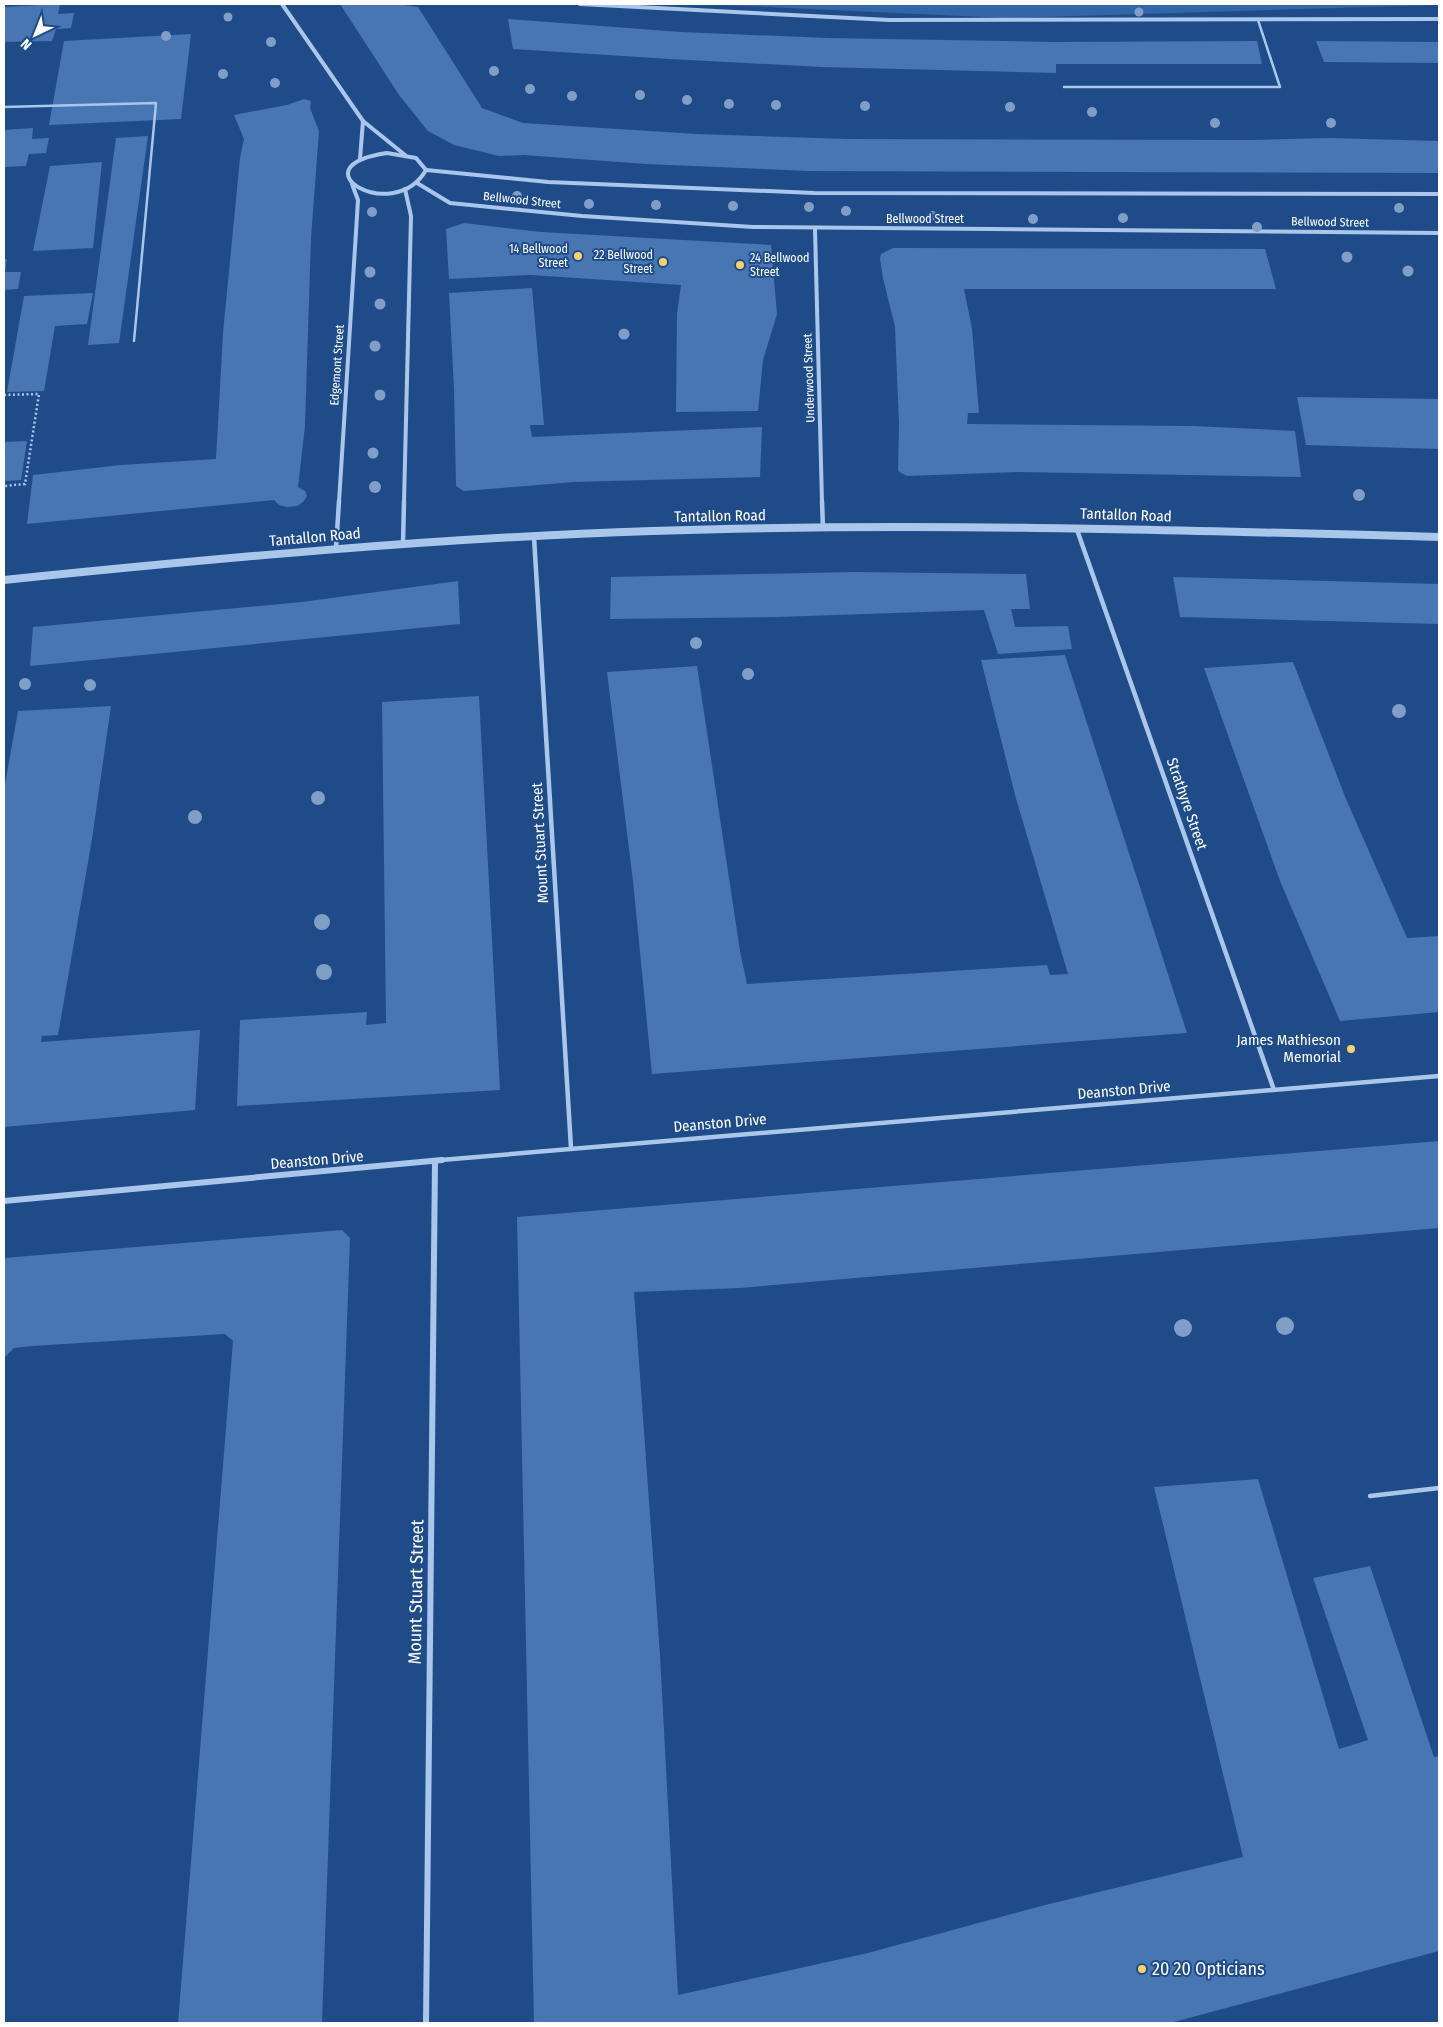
<svg xmlns="http://www.w3.org/2000/svg" width="1443" height="2027" font-family="'Fira Sans Condensed',sans-serif">
<style>
.green{fill:#3266a7}
.building{fill:#4776b2}
.lines{fill:none;stroke-linecap:round;stroke-linejoin:round}
.path{stroke:#aac7eb;stroke-width:2.5;stroke-dasharray:2 2.5;stroke-linecap:butt}
.service-far1{stroke:#aac7eb;stroke-width:2.5}
.service{stroke:#aac7eb;stroke-width:4.5}
.minor-far2{stroke:#aac7eb;stroke-width:4}
.minor-far1{stroke:#aac7eb;stroke-width:4.5}
.minor{stroke:#aac7eb;stroke-width:6}
.tertiary{stroke:#aac7eb;stroke-width:8}
.tree{fill:#809ec6}
.poi-dot{fill:#f9d16a;stroke:#1f4c89;stroke-width:2}
.labels{text-anchor:middle;dominant-baseline:central;stroke-width:4;stroke-linejoin:round;paint-order:stroke}
.far-street-label{font-size:12px;fill:#fff;stroke:#1f4c89}
.far-poi-label{font-size:12px;fill:#fff;stroke:#1f4c89;text-anchor:end}
.street-label{font-size:15px;fill:#fff;stroke:#1f4c89}
.poi-label{font-size:15px;fill:#fff;stroke:#1f4c89;text-anchor:end}
.near-street-label{font-size:18px;fill:#fff;stroke:#1f4c89}
.near-poi-label{font-size:18px;fill:#fff;stroke:#1f4c89;text-anchor:start}
</style>
<rect width="100%" height="100%" fill="#1f4c89"/>
<polygon class="green" points="702,4 1439,4 1439,5 1005,18"/>
<g class="building">
<polygon points="60,4 58,14 74,13 71,28 56,29 52,41 4,42 4,7"/>
<polygon points="340,4 396,4 418,7 482,108 523,123 697,134 848,139 1252,140 1329,138 1439,141 1439,173 808,171 646,164 524,155 499,156 454,145 428,131 399,95"/>
<polygon points="508,19 681,32 828,38 1054,42 1257,41 1262,64 1056,64 1056,73 821,67 670,59 513,49"/>
<polygon points="191,34 181,119 49,125 64,41"/>
<polygon points="1316,41 1439,42 1439,63 1324,62"/>
<polygon points="304,99 311,101 310,108 319,131 311,238 305,426 298,487 305,491 307,496 303,502 297,506 287,507 279,505 274,500 27,524 33,475 121,465 216,459 223,333 240,158 244,139 234,115 287,105"/>
<polygon points="33,128 32,139 49,138 46,153 29,154 26,166 4,167 4,130"/>
<polygon points="148,136 119,343 88,345 116,138"/>
<polygon points="102,162 93,248 33,251 50,166"/>
<polygon points="464,223 541,232 771,245 777,314 763,360 758,411 676,412 677,314 681,285 531,275 449,279 446,229"/>
<polygon points="893,248 1265,249 1276,289 964,289 972,329 979,413 968,413 967,424 1193,426 1295,431 1301,477 1019,472 907,476 898,471 899,424 895,327 883,278 880,259 881,254"/>
<polygon points="7,259 5,272 21,272 18,289 4,290 4,260"/>
<polygon points="532,288 544,425 530,425 532,437 762,427 760,477 574,482 464,491 456,486 454,389 449,293"/>
<polygon points="93,293 87,324 55,326 44,391 7,392 24,296"/>
<polygon points="1297,397 1439,399 1439,449 1306,445"/>
<polygon points="27,441 21,480 4,481 4,442"/>
<polygon points="854,572 1026,574 1030,609 1011,609 1015,627 1068,626 1072,649 998,654 984,610 777,617 610,619 611,577"/>
<polygon points="1173,577 1439,584 1439,624 1180,617"/>
<polygon points="458,581 460,624 30,666 33,627 302,602"/>
<polygon points="1065,655 1187,1033 652,1074 633,881 607,672 697,666 740,951 747,984 1047,965 1050,975 1068,974 1015,795 981,660"/>
<polygon points="1293,662 1346,799 1407,938 1439,936 1439,1012 1340,1021 1280,881 1204,668"/>
<polygon points="479,696 500,1090 237,1106 240,1020 367,1012 366,1025 386,1023 382,702"/>
<polygon points="111,706 92,839 58,1035 42,1036 41,1042 200,1030 195,1110 4,1127 4,790 18,711"/>
<polygon points="1439,1141 1439,1228 740,1288 634,1292 660,1655 678,1995 868,1953 1041,1906 1243,1857 1154,1487 1258,1479 1339,1749 1368,1740 1313,1578 1370,1566 1434,1757 1439,1756 1439,1951 1170,2023 534,2023 517,1217"/>
<polygon points="342,1230 350,1238 322,2023 178,2023 233,1341 225,1334 32,1346 14,1348 4,1358 4,1258"/>
</g>
<g class="lines">
<polyline class="path" points="4,395 39,394 25,484 4,486"/>
<g class="service-far1">
<polyline points="1064,87 1280,87 1258,20"/>
<polyline points="4,107 156,103 134,341"/>
</g>
<polyline class="service" points="1370,1496 1439,1488"/>
<g class="minor-far2">
<polyline points="282,4 363,121 405,155"/>
<polyline points="580,4 889,20 1439,19"/>
<path d="M387,153l29,5 10,12c-32,56 -133,-3 -39,-17z"/>
<polyline points="360,159 363,121"/>
<polyline points="426,170 548,182 814,193 1439,194"/>
<polyline points="417,183 450,203 582,216 753,227 1439,233"/>
<polyline points="815,229 822,502"/>
<polyline points="339,502 358,200 352,184"/>
<polyline points="404,502 411,216 405,189"/>
</g>
<g class="minor-far1">
<polyline points="822,501 823,528"/>
<polyline points="1076,527 1274,1090"/>
<polyline points="534,537 571,1148"/>
<polyline points="403,544 404,501"/>
<polyline points="336,548 339,501"/>
<polyline points="429,1161 1439,1076"/>
</g>
<g class="minor">
<polyline points="4,1201 442,1160"/>
<polyline points="426,2023 435,1161"/>
</g>
<path class="tertiary" d="M4,580c215,-22 431,-42 648,-49 262,-9 525,-1 787,6"/>
</g>
<g class="tree">
<circle cx="1139" cy="12" r="4.5"/>
<circle cx="228" cy="17" r="4.5"/>
<circle cx="166" cy="36" r="5"/>
<circle cx="271" cy="42" r="5"/>
<circle cx="494" cy="71" r="5"/>
<circle cx="223" cy="74" r="5"/>
<circle cx="275" cy="83" r="5"/>
<circle cx="530" cy="89" r="5"/>
<circle cx="640" cy="95" r="5"/>
<circle cx="572" cy="96" r="5"/>
<circle cx="687" cy="100" r="5"/>
<circle cx="729" cy="104" r="5"/>
<circle cx="776" cy="105" r="5"/>
<circle cx="865" cy="106" r="5"/>
<circle cx="1010" cy="107" r="5"/>
<circle cx="1092" cy="112" r="5"/>
<circle cx="1215" cy="123" r="5"/>
<circle cx="1331" cy="123" r="5"/>
<circle cx="517" cy="196" r="5"/>
<circle cx="589" cy="204" r="5"/>
<circle cx="656" cy="205" r="5"/>
<circle cx="733" cy="206" r="5"/>
<circle cx="809" cy="207" r="5"/>
<circle cx="1399" cy="208" r="5"/>
<circle cx="846" cy="211" r="5"/>
<circle cx="372" cy="212" r="5"/>
<circle cx="932" cy="216" r="5"/>
<circle cx="1123" cy="218" r="5"/>
<circle cx="1033" cy="219" r="5"/>
<circle cx="1257" cy="227" r="5"/>
<circle cx="1347" cy="257" r="5.5"/>
<circle cx="1408" cy="271" r="5.5"/>
<circle cx="370" cy="272" r="5.5"/>
<circle cx="380" cy="304" r="5.5"/>
<circle cx="624" cy="334" r="5.5"/>
<circle cx="375" cy="346" r="5.5"/>
<circle cx="380" cy="395" r="5.5"/>
<circle cx="373" cy="453" r="5.5"/>
<circle cx="375" cy="487" r="6"/>
<circle cx="1359" cy="495" r="6"/>
<circle cx="696" cy="643" r="6"/>
<circle cx="748" cy="674" r="6"/>
<circle cx="25" cy="684" r="6"/>
<circle cx="90" cy="685" r="6"/>
<circle cx="1399" cy="711" r="7"/>
<circle cx="318" cy="798" r="7"/>
<circle cx="195" cy="817" r="7"/>
<circle cx="322" cy="922" r="8"/>
<circle cx="324" cy="972" r="8"/>
<circle cx="1285" cy="1326" r="9"/>
<circle cx="1183" cy="1328" r="9"/>
</g>
<g class="poi-dot">
<circle cx="578" cy="256" r="5"/>
<circle cx="663" cy="262" r="5"/>
<circle cx="740" cy="265" r="5"/>
<circle cx="1351" cy="1049" r="5"/>
<circle cx="1142" cy="1969" r="5"/>
</g>
<g class="labels">
<g class="far-street-label">
<text transform="translate(522 200) rotate(6)">Bellwood Street</text>
<text x="925" y="219">Bellwood Street</text>
<text transform="translate(1330 222) rotate(1)">Bellwood Street</text>
<text transform="translate(337 365) rotate(-86)">Edgemont Street</text>
<text transform="translate(809 378) rotate(-92)">Underwood Street</text>
</g>
<g class="far-poi-label">
<text x="568" y="249">14 Bellwood<tspan x="568" dy="14">Street</tspan></text>
<text x="653" y="255">22 Bellwood<tspan x="653" dy="14">Street</tspan></text>
<text x="750" y="258" text-anchor="start">24 Bellwood<tspan x="750" dy="14">Street</tspan></text>
</g>
<g class="street-label">
<text transform="translate(1126 515) rotate(2)">Tantallon Road</text>
<text transform="translate(720 516) rotate(-1)">Tantallon Road</text>
<text transform="translate(315 537) rotate(-5)">Tantallon Road</text>
<text transform="translate(1187 804) rotate(71)">Strathyre Street</text>
<text transform="translate(540 843) rotate(-93)">Mount Stuart Street</text>
<text transform="translate(1124 1090) rotate(-5)">Deanston Drive</text>
<text transform="translate(720 1123) rotate(-5)">Deanston Drive</text>
<text transform="translate(317 1160) rotate(-5)">Deanston Drive</text>
</g>
<g class="poi-label">
<text x="1341" y="1040">James Mathieson<tspan x="1341" dy="17">Memorial</tspan></text>
</g>
<g class="near-street-label">
<text transform="translate(416 1592) rotate(-89)">Mount Stuart Street</text>
</g>
<g class="near-poi-label">
<text x="1152" y="1969">20 20 Opticians</text>
</g>
</g>
<rect width="1443" height="2027" fill="none" stroke="#ffffff" stroke-width="10"/>
<g transform="translate(35 35) rotate(223)" stroke="#1f4c89" stroke-width="4" paint-order="stroke">
<path d="M0-4L9 19L0 12L-9 19Z" fill="#ffffff"/>
<text y="-8" font-size="14" font-weight="bold" text-anchor="middle" fill="#ffffff">N</text>
</g>
</svg>
